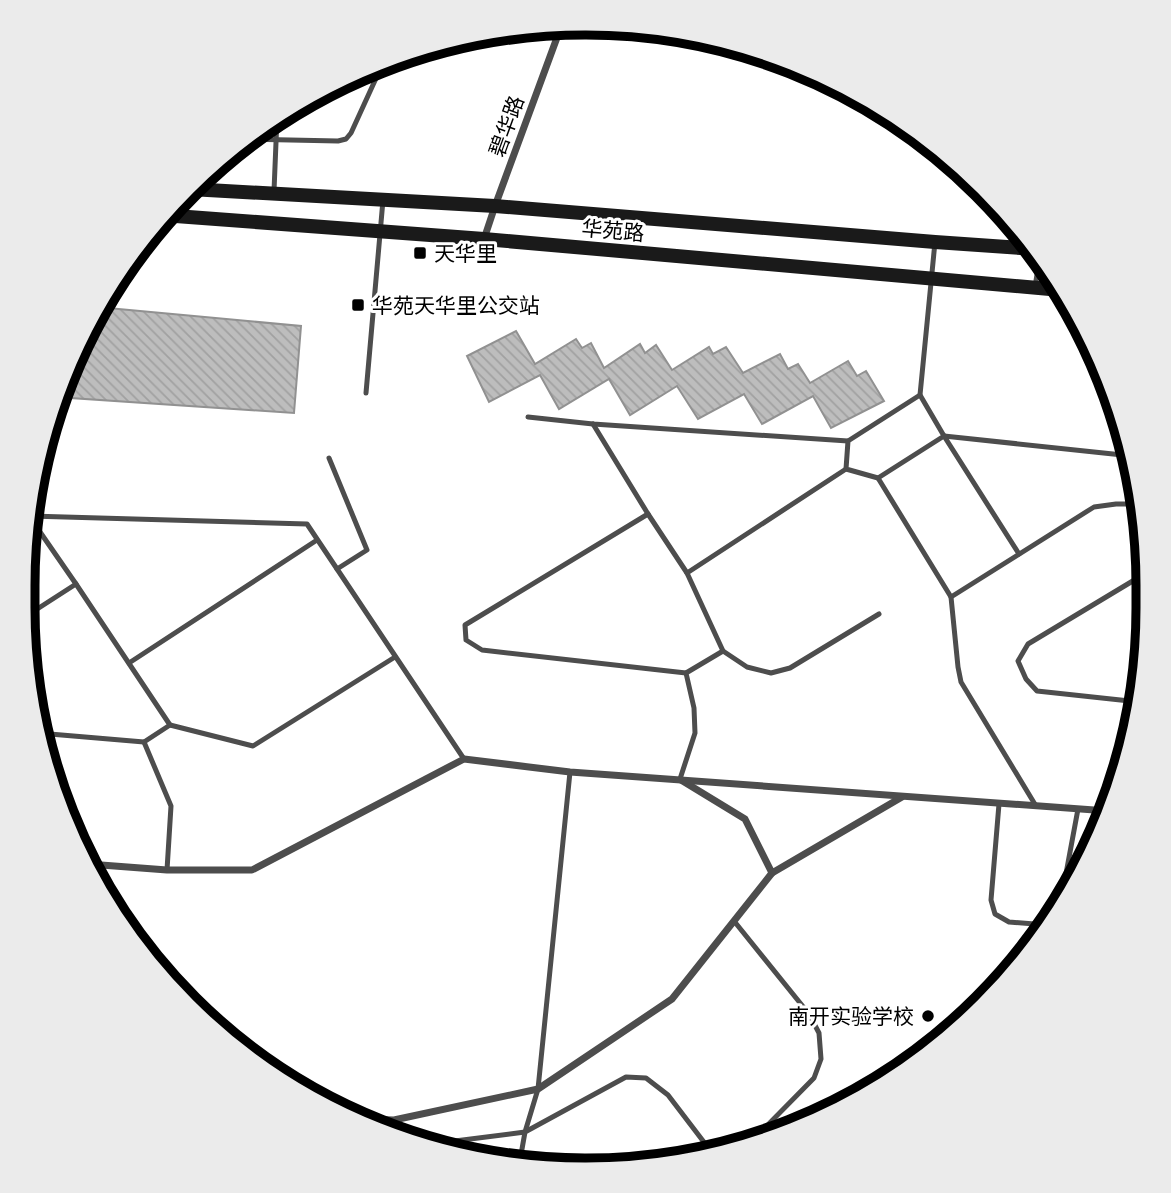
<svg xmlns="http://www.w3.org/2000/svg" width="1171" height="1193" font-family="'Open Sans','Noto Sans SC',sans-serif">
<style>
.building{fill:url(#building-back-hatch);stroke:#919191;stroke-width:2}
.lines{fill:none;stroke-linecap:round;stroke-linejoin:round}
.lane{stroke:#4d4d4d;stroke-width:5}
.street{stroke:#4d4d4d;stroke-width:7}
.secondary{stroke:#1a1a1a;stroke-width:14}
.poi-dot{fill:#000;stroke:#fff;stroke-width:2.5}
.labels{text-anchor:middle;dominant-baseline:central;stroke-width:6;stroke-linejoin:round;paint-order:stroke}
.street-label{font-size:21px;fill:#000;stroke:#fff}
.poi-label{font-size:21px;fill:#000;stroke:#fff;text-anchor:start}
.rim{fill:none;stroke:#000;stroke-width:9}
</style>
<defs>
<pattern id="building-back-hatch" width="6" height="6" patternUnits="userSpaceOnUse" patternTransform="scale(1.75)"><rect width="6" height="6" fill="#bdbdbd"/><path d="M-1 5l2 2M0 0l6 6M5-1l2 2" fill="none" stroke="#a1a1a1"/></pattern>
</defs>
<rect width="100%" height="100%" fill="#fff"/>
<g class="building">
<polygon points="97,307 301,326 294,413 56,397"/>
<polygon points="516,331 535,364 576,339 582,348 591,343 604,368 640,344 645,353 656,345 672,370 709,347 713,354 726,347 743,373 780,354 788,369 798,364 810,383 848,361 857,376 866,371 884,401 831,428 813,396 762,424 744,394 698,419 677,386 630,415 609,379 559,409 540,375 489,402 467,356"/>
</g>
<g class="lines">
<g class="lane">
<polyline points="243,139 338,141 346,139 351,133 383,63"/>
<polyline points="274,191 277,118"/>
<polyline points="935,242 920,395 944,436 878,478 951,597 958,667 961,682 1036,806"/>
<polyline points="1035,287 1040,256"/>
<polyline points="366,393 383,200"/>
<polyline points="528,417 593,424 848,441"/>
<polyline points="593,424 648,514 687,573 723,651 686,673 694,708 695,733 680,779"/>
<polyline points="944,436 1132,456"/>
<polyline points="944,436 1019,554"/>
<polyline points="1125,456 1137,504 1141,512"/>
<polyline points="329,458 367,550 337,569"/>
<polyline points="878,478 846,469 848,441 920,395"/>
<polyline points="648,514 465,625 466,640 482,650 686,673"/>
<polyline points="29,516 76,584 170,725 144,742 171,806 167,870"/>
<polyline points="28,518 30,516 307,524 464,759"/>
<polyline points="687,573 846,469"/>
<polyline points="951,597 1094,507 1116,504 1137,504"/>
<polyline points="31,613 76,584"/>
<polyline points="723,651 747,667 771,673 790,668 879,614"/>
<polyline points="129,663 317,540"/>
<polyline points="1139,702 1037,691 1026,679 1018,661 1028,644 1146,573"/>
<polyline points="170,725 253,746 395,657"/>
<polyline points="38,733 144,742"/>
<polyline points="999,804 991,900 995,914 1009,922 1047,925"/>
<polyline points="1060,906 1078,809"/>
<polyline points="734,921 809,1014 819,1033 821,1059 814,1078 748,1145"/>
<polyline points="423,1145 525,1132 538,1089 570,772"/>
<polyline points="519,1166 525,1132 626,1077 646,1078 668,1095 713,1154"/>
</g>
<g class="street">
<polyline points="484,239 495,206 562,24"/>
<polyline points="681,780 745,819 772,873 902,797"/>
<polyline points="88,864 167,870 252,870 464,759 570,772 1108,811"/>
<polyline points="362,1119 394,1120 538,1089 672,999 772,873"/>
</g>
<g class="secondary">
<polyline points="190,189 495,206 935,242 1036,249"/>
<polyline points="162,215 484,239 1061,290"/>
</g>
</g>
<g class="poi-dot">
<rect x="413" y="246" width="14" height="14" rx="3.5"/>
<rect x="351" y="298" width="14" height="14" rx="3.5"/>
<circle cx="928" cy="1016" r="7"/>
</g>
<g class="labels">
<g class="street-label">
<text transform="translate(506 126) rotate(-70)">碧华路</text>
<text transform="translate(613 230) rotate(5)">华苑路</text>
</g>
<g class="poi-label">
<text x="434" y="253">天华里</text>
<text x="372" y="305">华苑天华里公交站</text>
<text x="914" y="1016" text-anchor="end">南开实验学校</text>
</g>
</g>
<path d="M0 0H1171V1193H0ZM585 35H586A550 550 0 0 1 1136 585V608A550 550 0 0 1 586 1158H585A550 550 0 0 1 35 608V585A550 550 0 0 1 585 35Z" fill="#ebebeb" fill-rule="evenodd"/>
<path class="rim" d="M585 35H586A550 550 0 0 1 1136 585V608A550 550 0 0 1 586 1158H585A550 550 0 0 1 35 608V585A550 550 0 0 1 585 35Z"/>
</svg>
